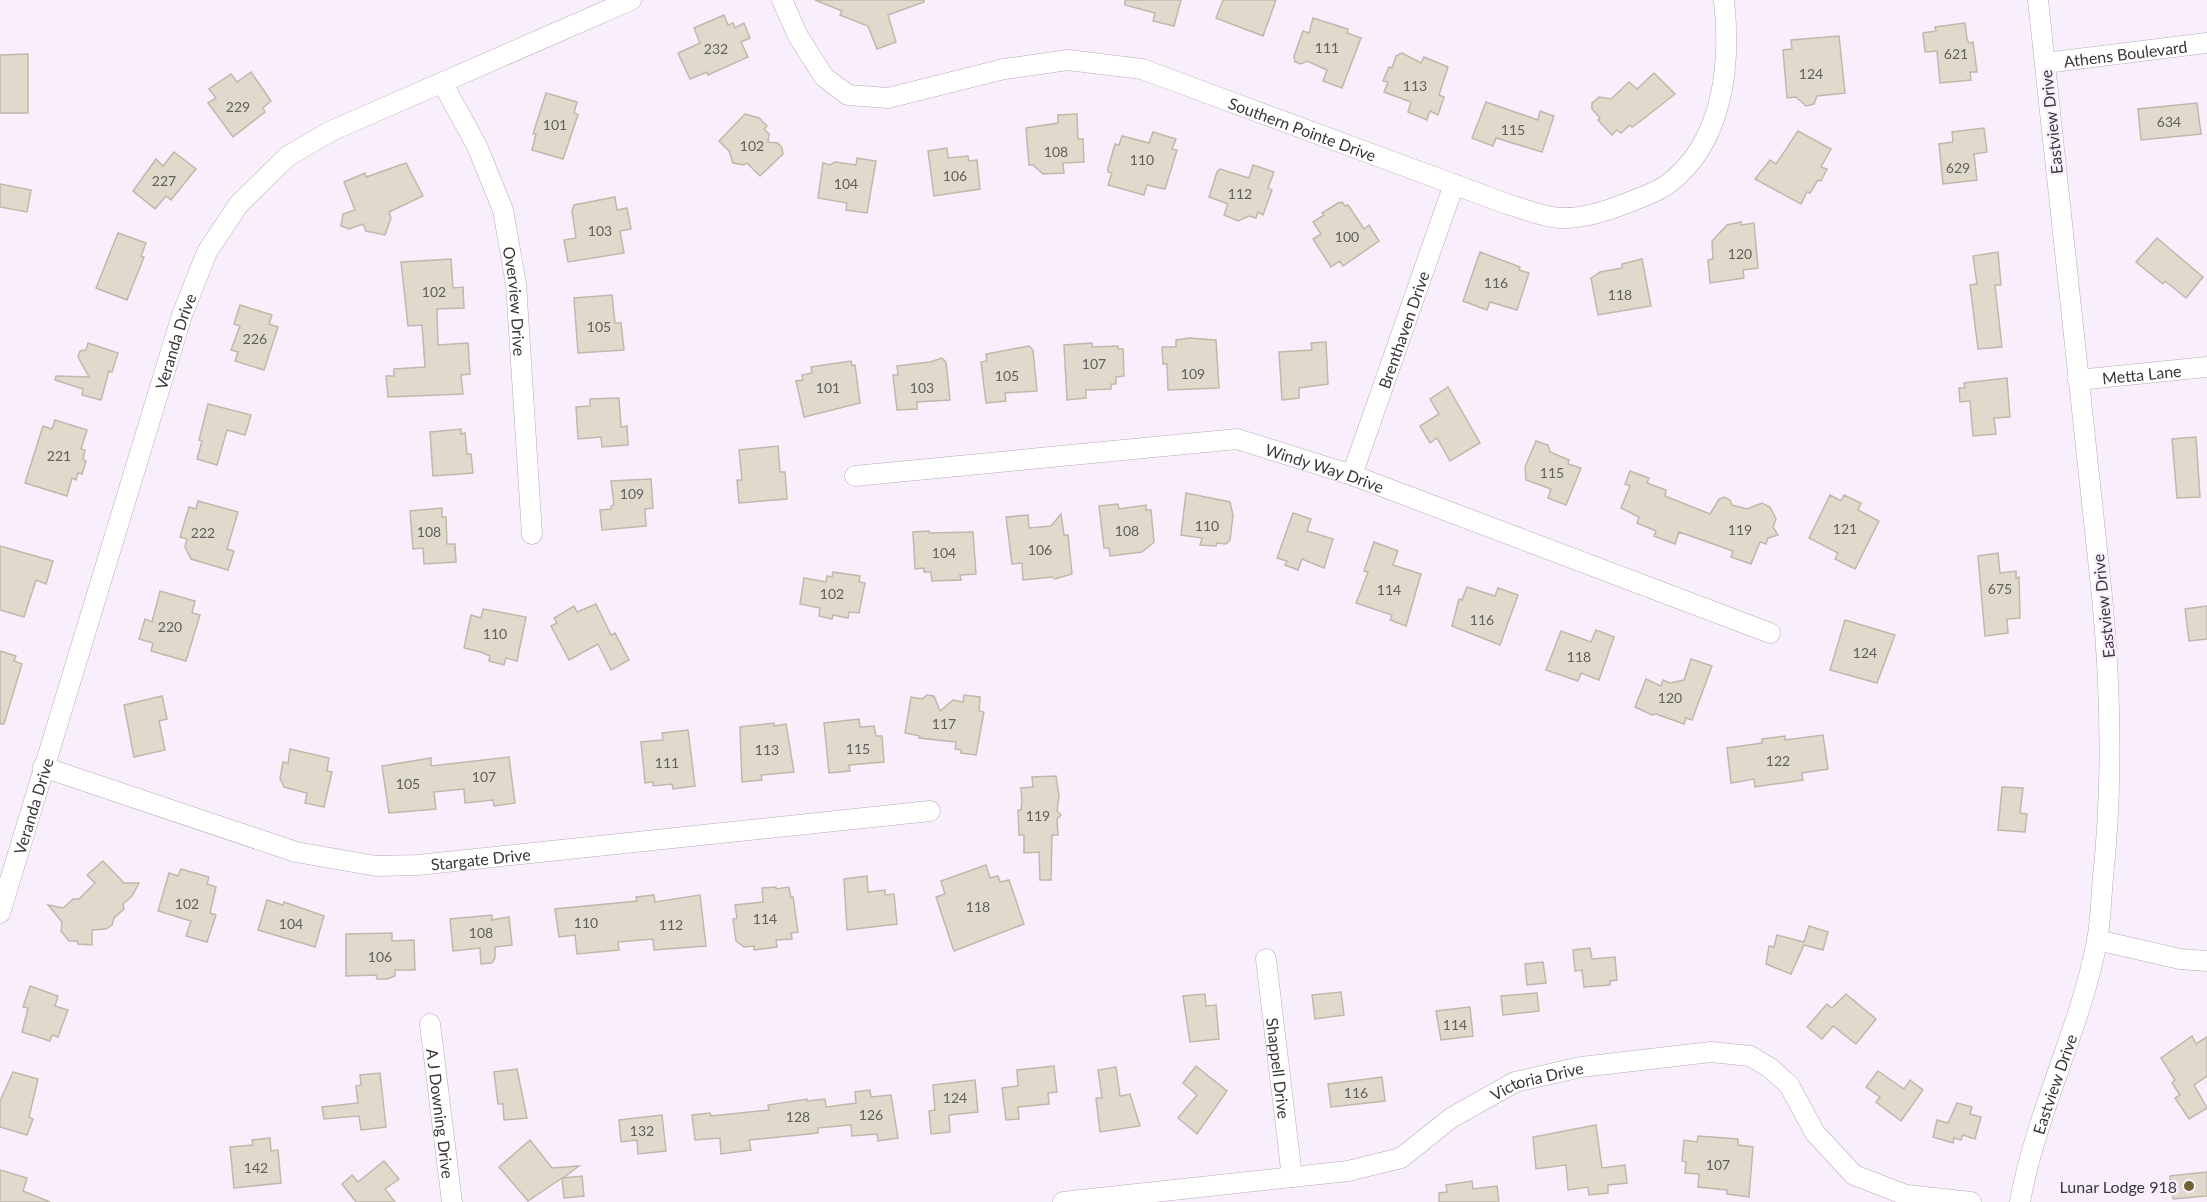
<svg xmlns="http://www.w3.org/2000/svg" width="2207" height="1202" font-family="Lato,sans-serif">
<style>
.building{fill:#dfdacc;stroke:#beb9ab;stroke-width:1.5}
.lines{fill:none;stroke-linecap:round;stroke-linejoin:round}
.minor-casing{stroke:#b5abb7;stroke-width:21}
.minor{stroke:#fff;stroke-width:20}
.poi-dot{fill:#736331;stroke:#f9effc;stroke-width:2}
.labels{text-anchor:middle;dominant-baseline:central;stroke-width:5;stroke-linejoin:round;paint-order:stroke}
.number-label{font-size:14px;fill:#635f5f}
.street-label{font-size:16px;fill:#3a363b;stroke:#f9effc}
.poi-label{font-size:16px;fill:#3a363b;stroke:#f9effc;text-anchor:end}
</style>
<rect width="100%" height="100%" fill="#f9effc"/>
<g class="building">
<polygon points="815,0 924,0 924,2 888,15 896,42 877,49 868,26 840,15 842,11"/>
<polygon points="1125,0 1181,0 1174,26 1153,21 1155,13 1125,5"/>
<polygon points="1223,0 1276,0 1263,36 1216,18"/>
<polygon points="724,15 728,25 733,23 735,28 744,23 750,38 741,42 748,57 708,75 707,72 690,79 678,53 700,43 694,28"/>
<polygon points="1313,18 1348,29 1347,33 1361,38 1342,88 1323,81 1327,70 1307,61 1301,64 1295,62 1294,56 1303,31 1309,33"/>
<polygon points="1965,23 1967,39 1969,43 1973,42 1977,72 1970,72 1971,80 1940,83 1937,51 1925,52 1923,33 1936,31 1935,27"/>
<polygon points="1839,36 1845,93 1817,96 1814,104 1806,106 1796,97 1787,98 1783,50 1792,49 1791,40"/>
<polygon points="1402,53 1421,63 1424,57 1448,67 1439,95 1444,97 1438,115 1430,111 1427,120 1408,112 1411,102 1384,92 1388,82 1383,81 1389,67 1392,68 1396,56"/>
<polygon points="28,54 28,113 0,113 0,55"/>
<polygon points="251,72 271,101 263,108 265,112 233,137 208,103 216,98 209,89 231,74 237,82"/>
<polygon points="1654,73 1675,94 1638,123 1632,127 1630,125 1621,133 1617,130 1612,135 1598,120 1600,118 1592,109 1592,103 1599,97 1611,99 1629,82 1637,89"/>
<polygon points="546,93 577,102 574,113 578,115 563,159 532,150 536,134 533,134"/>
<polygon points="1486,102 1538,120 1540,111 1554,116 1542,152 1496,138 1493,146 1472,138"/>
<polygon points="2197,103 2201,134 2141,140 2138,109"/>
<polygon points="745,114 759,118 767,126 764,129 769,134 768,142 778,143 782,148 783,154 760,176 747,163 744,165 733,163 729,151 719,141"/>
<polygon points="1077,114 1078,139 1083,139 1084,162 1063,163 1064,173 1043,174 1033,165 1029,165 1026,128 1058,123 1058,115"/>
<polygon points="1984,128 1987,152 1974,154 1977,180 1943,184 1939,144 1953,142 1952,132"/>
<polygon points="1798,131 1831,149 1821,167 1827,169 1821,181 1818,180 1810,193 1807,192 1801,204 1755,179 1770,160 1776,164"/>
<polygon points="1153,132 1176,139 1172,149 1177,150 1165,189 1147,185 1144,195 1108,185 1112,173 1108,172 1108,168 1115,144 1119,145 1122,136 1149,143"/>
<polygon points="947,148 948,158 968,156 969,161 977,160 980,189 934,196 928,151"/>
<polygon points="174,152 196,169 171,200 166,196 155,209 133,191 156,159 163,166"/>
<polygon points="857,158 876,161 867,213 846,210 847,203 818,198 823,163 830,165 835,162 856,165"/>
<polygon points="406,163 423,196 389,212 391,218 385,235 366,231 363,224 349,229 341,226 343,214 355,210 344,182 365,173 366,177"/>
<polygon points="1253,165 1274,172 1268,188 1272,190 1263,215 1258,212 1256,218 1249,216 1238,221 1224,215 1228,204 1209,197 1217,172 1220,169 1249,178"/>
<polygon points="0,184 31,190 27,212 0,207"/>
<polygon points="615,197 617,210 627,208 631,229 620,231 624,253 568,262 564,240 576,238 572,211 574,205"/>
<polygon points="1342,202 1345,206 1348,205 1364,229 1369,225 1379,241 1343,266 1340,261 1331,267 1313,239 1321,234 1313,222 1324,215 1322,213 1338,203"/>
<polygon points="1741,222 1741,225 1754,223 1758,268 1743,270 1744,278 1710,283 1708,260 1713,259 1712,241 1727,225"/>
<polygon points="118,233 146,243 141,256 144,257 127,300 96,288"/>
<polygon points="2157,238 2203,277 2186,298 2165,281 2163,284 2136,262"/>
<polygon points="1480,252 1520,267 1519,270 1529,273 1517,310 1490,302 1487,310 1463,301"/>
<polygon points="1998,252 2001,285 1995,285 2002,347 1978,349 1970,285 1977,284 1973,256"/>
<polygon points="451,259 453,288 463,287 464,308 437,309 438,345 468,343 470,374 461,375 463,394 388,397 386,376 394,376 394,369 425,367 422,325 408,326 401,262"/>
<polygon points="1642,259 1651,306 1598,315 1591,278 1600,272 1622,268 1622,264"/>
<polygon points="612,295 615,323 621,323 624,350 578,353 574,298"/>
<polygon points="240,305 272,315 269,324 278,327 264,370 235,361 238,352 231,350 240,326 234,324"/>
<polygon points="1189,338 1216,340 1219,388 1168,390 1167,364 1163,364 1162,347 1176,347 1176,340"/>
<polygon points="1326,342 1328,384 1299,388 1299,398 1282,400 1279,352 1312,350 1311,343"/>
<polygon points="88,343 118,353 112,372 109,371 101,400 82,395 83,389 55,380 56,376 89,377 78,357 80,351 86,350"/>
<polygon points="1092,343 1092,347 1118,346 1118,349 1123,349 1124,376 1116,377 1116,384 1111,384 1111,389 1086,390 1086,398 1067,400 1064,345"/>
<polygon points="1029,346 1033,350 1037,391 1005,393 1006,401 986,403 981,362 987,361 986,354"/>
<polygon points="942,358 946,362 950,400 917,402 917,409 897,410 893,375 898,375 897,366 930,362"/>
<polygon points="851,361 852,366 855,365 860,403 804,417 796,381 803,380 802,375 812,373 811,367"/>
<polygon points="2007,378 2010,417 1994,418 1996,434 1973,436 1970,401 1960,402 1959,388 1965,388 1964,383"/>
<polygon points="1448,387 1480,443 1450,461 1437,438 1430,443 1420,426 1439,414 1430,399"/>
<polygon points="619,398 621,427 627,426 628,445 602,447 601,437 578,439 576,407 590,406 590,399"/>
<polygon points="208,404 251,415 245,435 227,430 217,465 197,459 202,441 199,440"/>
<polygon points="55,420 87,430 81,449 85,450 83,459 86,461 82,474 78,473 76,480 72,478 67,496 25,483 43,426 52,429"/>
<polygon points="461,429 461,434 465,433 467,454 471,454 473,473 433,476 430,432"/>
<polygon points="2196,437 2200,497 2177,498 2172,439"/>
<polygon points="1536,441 1548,445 1550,452 1569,460 1568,464 1581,468 1566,505 1548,498 1551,489 1526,480 1525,467"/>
<polygon points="778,446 780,472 785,472 787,499 739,503 737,480 742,480 739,450"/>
<polygon points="1630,471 1649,478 1647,483 1666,490 1665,496 1710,514 1719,499 1724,497 1730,500 1732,505 1747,509 1762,503 1770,507 1776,519 1773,527 1778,535 1768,538 1766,544 1760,542 1751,564 1731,557 1733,551 1679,532 1675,544 1654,536 1656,531 1637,523 1639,517 1621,508 1630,486 1625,484"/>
<polygon points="651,479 653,508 645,509 646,526 602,530 600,510 611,509 611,506 614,505 611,481"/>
<polygon points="1186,493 1230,502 1233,515 1230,540 1226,544 1217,543 1216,546 1200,545 1202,538 1181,535"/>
<polygon points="1830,495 1841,501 1844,495 1861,503 1858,510 1879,521 1855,569 1835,559 1838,553 1809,538"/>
<polygon points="198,501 238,512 227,549 234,551 228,570 191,559 185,547 187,539 180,537 189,507 196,509"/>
<polygon points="1118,504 1119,509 1146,505 1146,510 1151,510 1154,542 1142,552 1110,556 1109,548 1104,548 1099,506"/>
<polygon points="442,508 442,517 446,517 447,544 455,544 456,562 424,564 423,548 413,549 410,511"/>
<polygon points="1293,513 1311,519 1307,531 1333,539 1324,568 1302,559 1298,570 1285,565 1287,561 1277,558"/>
<polygon points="1061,514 1064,535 1068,535 1072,574 1055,579 1052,577 1023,580 1022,563 1012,564 1006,517 1028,515 1029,528 1051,526"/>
<polygon points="929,531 929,533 973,532 976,574 960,575 961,580 932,581 931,572 924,572 924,568 915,569 913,532"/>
<polygon points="1374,542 1398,551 1393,565 1421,574 1406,626 1390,620 1392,615 1356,603 1368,572 1364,571"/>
<polygon points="0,546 53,561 46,584 36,580 24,617 0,610"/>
<polygon points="1998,553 2000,573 2016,571 2016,578 2019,577 2020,618 2007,619 2008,633 1985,636 1978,556"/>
<polygon points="833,572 860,576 859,582 865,583 859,613 849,612 848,618 833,615 832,619 819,616 820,608 800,604 804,578 826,582 827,576 832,577"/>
<polygon points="1467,587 1495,596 1498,588 1518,595 1500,645 1452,626 1459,599 1462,600"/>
<polygon points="160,591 195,601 192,613 200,615 186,661 151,651 153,643 139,639 145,619 152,622"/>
<polygon points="596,604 611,635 615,633 629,660 611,670 598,644 569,660 551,626 557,623 554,618 574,606 577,612"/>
<polygon points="2207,606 2207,639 2189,641 2185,609"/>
<polygon points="483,609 526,617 517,661 506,658 504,665 489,661 490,656 481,652 464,648 471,615 481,618"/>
<polygon points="1845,620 1895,635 1877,683 1830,670"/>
<polygon points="1596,630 1614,637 1599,680 1581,673 1578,681 1546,670 1561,631 1591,642"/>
<polygon points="0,651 16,656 14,661 22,664 4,724 0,724"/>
<polygon points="1691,659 1712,666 1692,720 1686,718 1684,724 1656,714 1652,715 1635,707 1646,679 1661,686 1663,680 1670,683 1684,680"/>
<polygon points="927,695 934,696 940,711 953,700 963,702 964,695 980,697 979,711 984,712 976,755 961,753 961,750 955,749 956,742 919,738 920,736 905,733 911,697 922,699"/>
<polygon points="162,696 167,719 159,721 165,750 134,757 124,705"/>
<polygon points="859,719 860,727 874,726 876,736 882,736 884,762 849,765 850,771 829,773 824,723"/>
<polygon points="774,723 774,726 786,724 794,772 761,775 762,780 742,782 740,727"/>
<polygon points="688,730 695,786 673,789 672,784 653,786 653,782 645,783 641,742 663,740 662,733"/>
<polygon points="1823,735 1828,769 1802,773 1803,780 1755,787 1754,779 1731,783 1727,748 1762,743 1762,739 1785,736 1785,740"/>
<polygon points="290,749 329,758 327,771 332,772 324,807 305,803 307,793 284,787 280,778 283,762 288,763"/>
<polygon points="509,757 515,803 494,806 493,800 465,803 464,789 434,792 436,809 389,813 382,766 431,758 431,766"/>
<polygon points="1056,776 1059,796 1057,811 1061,815 1057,819 1058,835 1052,835 1051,880 1040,880 1039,852 1024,853 1024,835 1019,835 1018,810 1021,810 1022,801 1021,788 1033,787 1032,777"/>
<polygon points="2002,787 2023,788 2020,813 2027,814 2025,832 1998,830"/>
<polygon points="103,861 124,883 139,883 132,896 123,904 124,909 114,918 112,925 106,929 92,930 92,945 78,944 77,941 69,941 61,931 62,922 48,905 63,908 73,899 79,899 95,883 87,875"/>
<polygon points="986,865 990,878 998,876 1000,882 1009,880 1024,924 954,951 936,897 945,894 941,881"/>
<polygon points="181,869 209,877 207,884 216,887 210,913 216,915 207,942 186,936 191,921 158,911 169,873 178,876"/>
<polygon points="867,876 868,892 885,890 885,895 894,894 897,924 847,930 844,879"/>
<polygon points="776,887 776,889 789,887 791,898 793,897 798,932 791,933 792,939 776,940 777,947 754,950 754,946 744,947 736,941 733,919 737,918 735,905 763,902 762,888"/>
<polygon points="654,895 655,902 700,895 706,946 654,950 653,939 618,942 619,950 577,954 575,935 559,937 555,909 637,901 636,897"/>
<polygon points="267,900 283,905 284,902 324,916 315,947 258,930"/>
<polygon points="492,915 492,920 509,917 512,945 495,947 495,958 492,963 481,964 480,948 453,951 450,919"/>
<polygon points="1809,926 1828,932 1823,950 1804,945 1791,974 1766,964 1769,946 1774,947 1777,935 1804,942"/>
<polygon points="392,933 392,941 414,940 415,970 395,970 395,976 387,979 377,979 376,975 346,976 346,934"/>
<polygon points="1590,948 1592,959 1615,957 1617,980 1610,981 1610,985 1584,987 1582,970 1575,971 1573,950"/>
<polygon points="1543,962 1546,983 1527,985 1525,964"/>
<polygon points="30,986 58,996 55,1006 68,1010 58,1037 52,1035 50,1041 22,1032 28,1008 23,1007"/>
<polygon points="1341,992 1344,1015 1315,1019 1312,995"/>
<polygon points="1537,993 1539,1011 1503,1015 1501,996"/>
<polygon points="1205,994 1206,1006 1216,1005 1219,1039 1190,1042 1183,996"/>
<polygon points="1846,994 1876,1019 1856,1044 1833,1026 1822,1039 1807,1027 1827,1004 1832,1008"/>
<polygon points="1470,1007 1473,1036 1441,1040 1436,1011"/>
<polygon points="2192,1036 2196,1044 2207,1037 2207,1076 2194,1085 2207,1108 2189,1119 2175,1098 2180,1095 2172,1083 2175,1080 2161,1058"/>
<polygon points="1054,1066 1057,1092 1048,1093 1049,1104 1018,1107 1019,1119 1006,1120 1002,1088 1018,1086 1017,1070"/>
<polygon points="1196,1066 1227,1091 1197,1134 1178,1118 1197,1095 1183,1083"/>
<polygon points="1116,1067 1120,1096 1130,1094 1140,1126 1100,1132 1096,1098 1102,1098 1098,1070"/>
<polygon points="517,1069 527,1118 504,1120 503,1104 498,1104 494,1072"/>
<polygon points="1878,1071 1904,1089 1910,1080 1923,1090 1901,1121 1876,1102 1880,1097 1866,1087"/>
<polygon points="13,1072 38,1079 29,1117 33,1119 27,1135 0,1127 0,1101"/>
<polygon points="380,1073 386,1127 361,1130 359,1116 324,1119 322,1107 358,1103 356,1086 361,1085 360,1075"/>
<polygon points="1382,1077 1385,1101 1331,1107 1328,1084"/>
<polygon points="975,1080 978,1112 949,1115 950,1132 931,1134 929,1111 935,1110 933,1085"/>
<polygon points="870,1090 871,1097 891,1095 898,1138 878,1141 877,1134 852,1136 851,1125 818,1128 818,1133 749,1140 751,1150 721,1154 720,1138 695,1140 692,1115 710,1113 711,1116 769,1110 768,1105 807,1099 807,1101 825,1099 826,1107 856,1103 855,1092"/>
<polygon points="1957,1103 1972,1107 1970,1114 1981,1117 1975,1139 1963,1135 1961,1140 1954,1138 1953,1143 1933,1137 1937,1120 1948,1123"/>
<polygon points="662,1115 666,1151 638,1154 637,1140 621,1142 619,1120"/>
<polygon points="1596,1125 1602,1168 1625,1165 1627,1183 1608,1185 1608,1193 1589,1195 1588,1187 1568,1190 1566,1165 1536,1169 1533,1137"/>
<polygon points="1698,1136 1738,1139 1738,1145 1753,1147 1749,1197 1727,1194 1727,1190 1698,1187 1699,1174 1685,1173 1686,1162 1682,1161 1684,1140 1697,1142"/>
<polygon points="270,1138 271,1151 278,1150 281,1183 234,1188 230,1147 253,1145 252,1140"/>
<polygon points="530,1140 552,1168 579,1166 563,1178 582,1176 584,1196 564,1198 562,1178 528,1201 499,1167"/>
<polygon points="384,1161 399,1179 385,1189 395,1202 356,1202 342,1184 352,1175 358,1182"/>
<polygon points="0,1170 27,1178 23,1191 50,1202 0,1202"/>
<polygon points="2207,1172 2207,1196 2173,1199 2170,1176"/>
<polygon points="1472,1181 1473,1189 1497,1186 1499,1202 1439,1202 1439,1193 1447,1192 1446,1185"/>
</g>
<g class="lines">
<defs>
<g id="minor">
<path id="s1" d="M782,0l16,36 26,41 24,18 40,3 116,-29 64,-9 74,9 365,135c17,5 36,13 53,14 23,1 47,-7 67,-15 13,-5 30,-11 41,-19 56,-42 63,-120 56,-184"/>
<path id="s2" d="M2045,63l162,-20"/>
<path id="s3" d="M443,84l34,62 26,64 13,74 16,250"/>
<path id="s4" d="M2078,380l129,-13"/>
<path id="s5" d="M1352,475l102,-291"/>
<path id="s6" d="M855,476l382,-37 115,36 418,158"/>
<path id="s7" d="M43,767l253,85 80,14 42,-1 512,-54"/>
<path id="s8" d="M0,913l182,-598 25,-63 32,-48 49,-48 43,-25 300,-131"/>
<polyline points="2097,940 2180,959 2207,961"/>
<path id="s9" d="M1266,959l26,218"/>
<path id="s10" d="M430,1024l22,178"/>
<path id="s11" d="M1063,1202l285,-31 53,-13 50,-40 64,-36 66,-15 130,-15 39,4 20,12 19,17 26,48 39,42 52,20 65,7"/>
<path id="s12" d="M2020,1202c16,-90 60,-172 77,-261 4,-21 4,-43 6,-64 10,-94 8,-186 -1,-281l-64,-596"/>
</g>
</defs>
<use href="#minor" class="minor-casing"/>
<use href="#minor" class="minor"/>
</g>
<circle class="poi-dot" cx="2189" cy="1186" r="6"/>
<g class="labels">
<g class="number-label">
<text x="1327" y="47">111</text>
<text x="716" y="48">232</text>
<text x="1956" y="53">621</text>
<text x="1811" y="73">124</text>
<text x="1415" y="85">113</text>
<text x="238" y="106">229</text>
<text x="2169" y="121">634</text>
<text x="555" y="124">101</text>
<text x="1513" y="129">115</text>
<text x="752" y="145">102</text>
<text x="1056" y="151">108</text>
<text x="1142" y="159">110</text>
<text x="1958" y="167">629</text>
<text x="955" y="175">106</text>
<text x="164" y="180">227</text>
<text x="846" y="183">104</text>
<text x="1240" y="193">112</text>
<text x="600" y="230">103</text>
<text x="1347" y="236">100</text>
<text x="1740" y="253">120</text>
<text x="1496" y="282">116</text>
<text x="434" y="291">102</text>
<text x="1620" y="294">118</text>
<text x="599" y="326">105</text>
<text x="255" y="338">226</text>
<text x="1094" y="363">107</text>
<text x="1193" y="373">109</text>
<text x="1007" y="375">105</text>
<text x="828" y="387">101</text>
<text x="922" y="387">103</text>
<text x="59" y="455">221</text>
<text x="1552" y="472">115</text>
<text x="632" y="493">109</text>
<text x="1207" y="525">110</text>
<text x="1845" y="528">121</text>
<text x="1740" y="529">119</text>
<text x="1127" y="530">108</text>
<text x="429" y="531">108</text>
<text x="203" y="532">222</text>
<text x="1040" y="549">106</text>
<text x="944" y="552">104</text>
<text x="2000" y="588">675</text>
<text x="1389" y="589">114</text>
<text x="832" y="593">102</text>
<text x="1482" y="619">116</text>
<text x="170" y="626">220</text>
<text x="495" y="633">110</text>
<text x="1865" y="652">124</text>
<text x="1579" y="656">118</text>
<text x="1670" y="697">120</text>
<text x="944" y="723">117</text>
<text x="858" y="748">115</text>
<text x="767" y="749">113</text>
<text x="1778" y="760">122</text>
<text x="667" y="762">111</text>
<text x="484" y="776">107</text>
<text x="408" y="783">105</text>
<text x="1038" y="815">119</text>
<text x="187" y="903">102</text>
<text x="978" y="906">118</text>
<text x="765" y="918">114</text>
<text x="586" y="922">110</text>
<text x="291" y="923">104</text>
<text x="671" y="924">112</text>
<text x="481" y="932">108</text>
<text x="380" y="956">106</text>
<text x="1455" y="1024">114</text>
<text x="1356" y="1092">116</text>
<text x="955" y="1097">124</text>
<text x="871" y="1114">126</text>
<text x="798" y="1116">128</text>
<text x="642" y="1130">132</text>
<text x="1718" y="1164">107</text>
<text x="256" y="1167">142</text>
</g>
<g class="street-label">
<text stroke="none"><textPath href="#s2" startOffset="81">Athens Boulevard</textPath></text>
<text transform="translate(2051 122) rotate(-96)">Eastview Drive</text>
<text stroke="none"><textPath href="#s1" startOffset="588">Southern Pointe Drive</textPath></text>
<text stroke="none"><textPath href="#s3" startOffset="232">Overview Drive</textPath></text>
<text stroke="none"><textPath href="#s5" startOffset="154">Brenthaven Drive</textPath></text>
<text stroke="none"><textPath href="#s8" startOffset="598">Veranda Drive</textPath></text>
<text stroke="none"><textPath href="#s4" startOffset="64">Metta Lane</textPath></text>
<text stroke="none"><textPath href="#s6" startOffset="476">Windy Way Drive</textPath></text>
<text transform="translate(2103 606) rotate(-96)">Eastview Drive</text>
<text stroke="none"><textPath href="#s8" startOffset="112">Veranda Drive</textPath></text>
<text stroke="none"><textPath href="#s7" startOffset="453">Stargate Drive</textPath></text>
<text stroke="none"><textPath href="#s9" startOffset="110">Shappell Drive</textPath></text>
<text stroke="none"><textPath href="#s11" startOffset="500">Victoria Drive</textPath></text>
<text stroke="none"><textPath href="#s12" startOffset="123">Eastview Drive</textPath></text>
<text stroke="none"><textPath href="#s10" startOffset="90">A J Downing Drive</textPath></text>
</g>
<g class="poi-label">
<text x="2177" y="1186">Lunar Lodge 918</text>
</g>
</g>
</svg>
